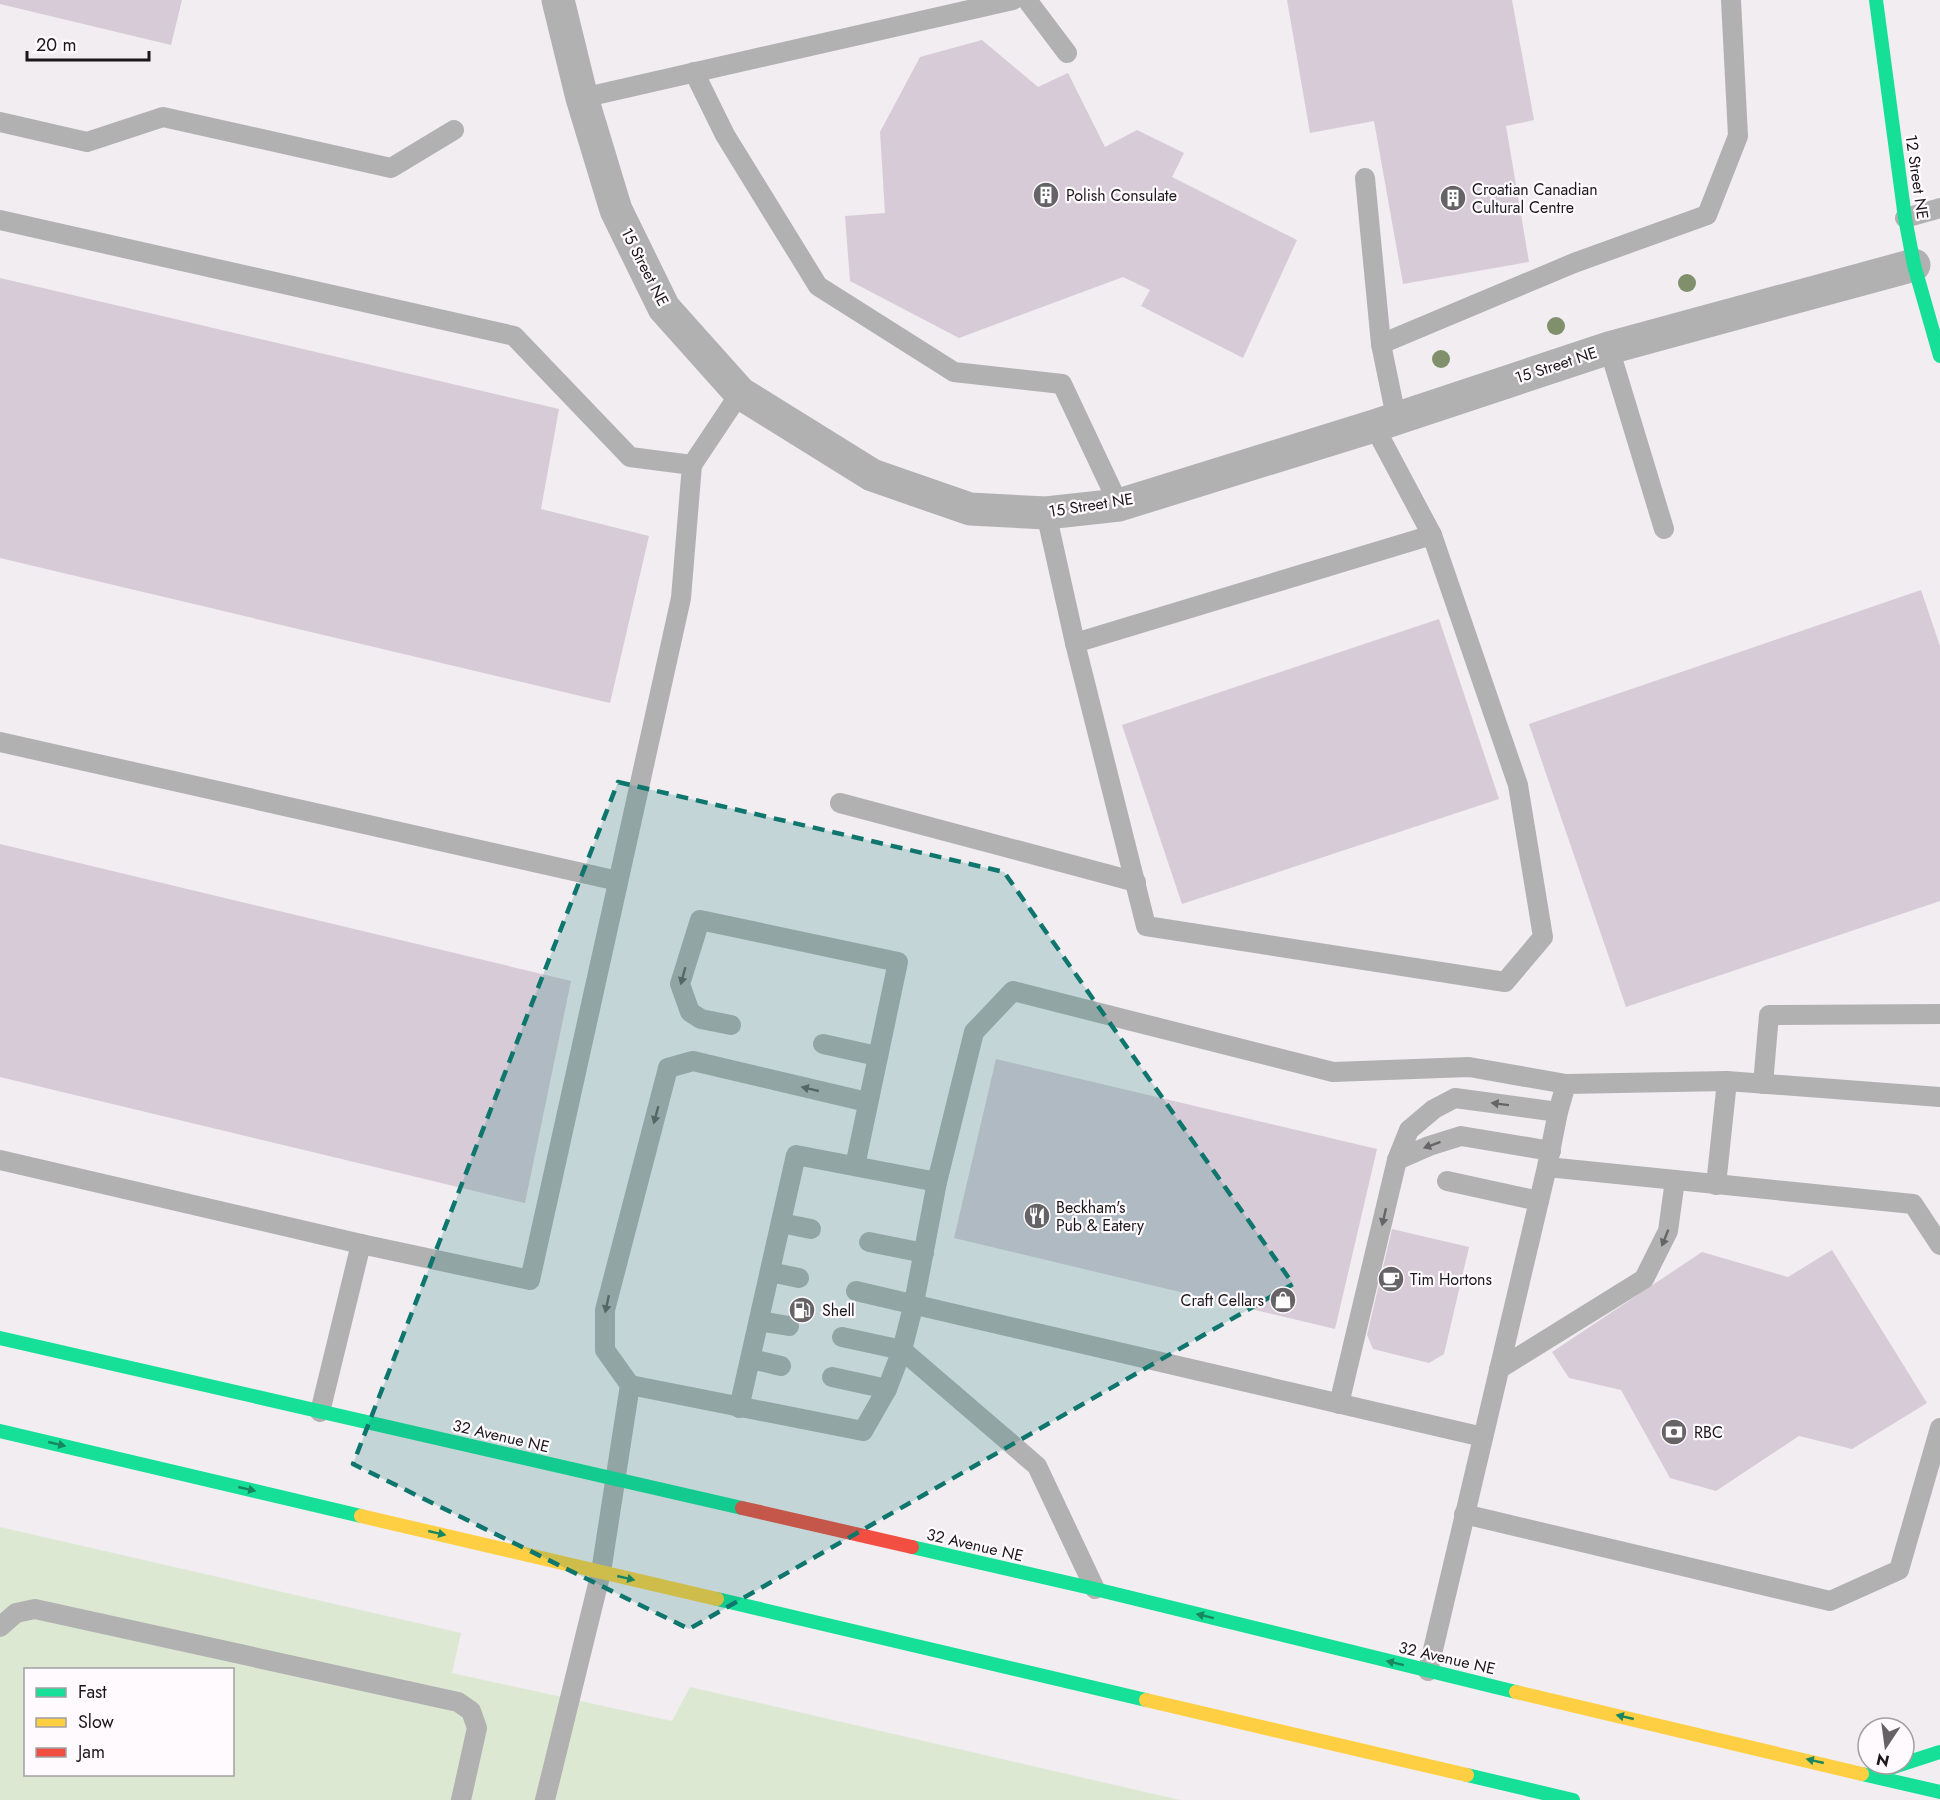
<svg xmlns="http://www.w3.org/2000/svg" width="1940" height="1800" font-family="Jost,sans-serif">
<style>
.green{fill:#dde8d3;fill-rule:evenodd}
.building{fill:#d7cbd7}
.lines{fill:none;stroke-linecap:round;stroke-linejoin:round}
.lane{stroke:#b1b1b2;stroke-width:20}
.street{stroke:#b1b1b2;stroke-width:33}
.fast{stroke:#16e098;stroke-width:14}
.slow{stroke:#ffcf43;stroke-width:14}
.jam{stroke:#f24e42;stroke-width:14}
.tree{fill:#81906c}
.oneway{fill:#666466}
.oneway2{fill:#18865f}
.marked{fill:#0f766e;fill-opacity:0.2;stroke:#0f766e;stroke-width:4.5;stroke-dasharray:12 8;stroke-linejoin:round}
.labels{text-anchor:middle;dominant-baseline:central;stroke-width:4.5;stroke-linejoin:round;paint-order:stroke}
.street-label{font-size:16px;fill:#1a181a;stroke:#fffafe}
.poi-label{font-size:16px;fill:#1a181a;stroke:#fffafe;text-anchor:start}
</style>
<rect width="100%" height="100%" fill="#f1edf1"/>
<path class="green" d="M0,1527l461,106 -9,40 220,48 18,-34 490,113h-1180zM26,1670h206v104h-206z"/>
<g class="building">
<polygon points="0,0 182,0 171,45 0,4"/>
<polygon points="1287,0 1512,0 1534,120 1506,126 1529,262 1403,284 1374,121 1310,133"/>
<polygon points="982,40 1038,87 1068,73 1105,147 1137,130 1184,153 1172,177 1297,240 1243,358 1141,306 1150,290 1123,277 959,338 850,281 845,216 885,213 880,132 920,57"/>
<polygon points="0,278 559,409 541,509 649,536 610,703 0,558"/>
<polygon points="1921,590 1940,646 1940,901 1626,1007 1529,724"/>
<polygon points="1439,619 1499,799 1182,904 1122,725"/>
<polygon points="0,844 571,981 525,1203 0,1077"/>
<polygon points="996,1059 1377,1149 1335,1329 954,1238"/>
<polygon points="1392,1229 1469,1247 1444,1354 1429,1363 1373,1349 1367,1335"/>
<polygon points="1832,1250 1927,1403 1852,1449 1799,1436 1716,1491 1670,1478 1621,1390 1569,1378 1552,1352 1702,1252 1788,1277"/>
</g>
<g class="lines">
<g class="lane">
<polyline points="1027,0 1067,53"/>
<polyline points="694,72 725,135 818,286 954,372 1062,384 1119,505"/>
<polyline points="582,98 1013,0"/>
<polyline points="0,122 87,142 163,117 391,168 454,130"/>
<polyline points="1365,178 1381,344 1396,417"/>
<polyline points="1905,218 1940,208"/>
<polyline points="0,220 514,336 630,457 692,465 740,393"/>
<polyline points="1381,344 1574,263 1707,215 1738,136 1731,0"/>
<polyline points="1609,348 1664,529"/>
<polyline points="1046,513 1075,643 1146,926 1505,982 1543,937 1518,785 1432,535 1374,426"/>
<polyline points="1075,643 1432,535"/>
<polyline points="0,742 618,881"/>
<polyline points="840,803 1136,882"/>
<polyline points="731,1025 701,1019 690,1012 680,984 700,920 898,962 855,1166"/>
<polyline points="823,1044 877,1056"/>
<polyline points="1763,1084 1769,1015 1940,1014"/>
<polyline points="0,1160 361,1244 530,1280 681,598 692,465"/>
<polyline points="1397,1160 1429,1146 1461,1136 1551,1151"/>
<polyline points="1547,1167 1913,1204 1940,1245"/>
<polyline points="1447,1181 1539,1201"/>
<polyline points="1716,1185 1727,1081"/>
<polyline points="781,1223 811,1229"/>
<polyline points="869,1242 924,1253"/>
<polyline points="770,1272 799,1278"/>
<polyline points="856,1291 1483,1437"/>
<polyline points="759,1321 789,1326"/>
<polyline points="842,1337 902,1350 1037,1466 1095,1589"/>
<polyline points="751,1359 781,1366"/>
<polyline points="1499,1369 1644,1279 1668,1231 1675,1180"/>
<polyline points="832,1377 887,1389"/>
<polyline points="630,1385 863,1431 887,1389 902,1350 914,1303 937,1182 974,1032 1013,991 1333,1072 1469,1067 1566,1084"/>
<polyline points="1339,1404 1397,1160 1409,1130 1434,1109 1455,1098 1558,1112"/>
<polyline points="739,1408 796,1155 937,1182"/>
<polyline points="320,1412 361,1244"/>
<polyline points="1464,1514 1830,1601 1899,1570 1940,1428"/>
<polyline points="0,1627 16,1613 35,1609 458,1702 471,1711 477,1728 461,1800"/>
<polyline points="1428,1671 1547,1167 1558,1112 1566,1084 1727,1081 1940,1097"/>
<polyline points="545,1800 601,1572 630,1385 605,1350 605,1310 668,1068 693,1061 867,1102"/>
</g>
<polyline class="street" points="558,0 582,98 616,210 664,308 740,393 872,475 970,509 1046,513 1119,505 1374,426 1609,348 1914,265"/>
<g class="fast">
<polyline points="1876,0 1905,218 1914,265 1940,356"/>
<polyline points="0,1338 742,1508"/>
<polyline points="0,1431 361,1516"/>
<polyline points="912,1547 1095,1589 1516,1692"/>
<polyline points="717,1599 1146,1700"/>
<polyline points="1862,1774 1940,1792"/>
<polyline points="1872,1774 1940,1752"/>
<polyline points="1467,1775 1573,1800"/>
</g>
<g class="slow">
<polyline points="361,1516 717,1599"/>
<polyline points="1516,1692 1862,1774"/>
<polyline points="1146,1700 1467,1775"/>
</g>
<polyline class="jam" points="742,1508 912,1547"/>
</g>
<g class="tree">
<circle cx="1687" cy="283" r="9"/>
<circle cx="1556" cy="326" r="9"/>
<circle cx="1441" cy="359" r="9"/>
</g>
<defs><path id="oneway-solid" d="M-6-.8H1V-3.2L6.5 0L1 3.2V.8H-6Z" transform="scale(1.5)"/></defs>
<g class="oneway">
<use href="#oneway-solid" transform="translate(683 976) rotate(105)"/>
<use href="#oneway-solid" transform="translate(810 1089) rotate(-167)"/>
<use href="#oneway-solid" transform="translate(1500 1104) rotate(-173)"/>
<use href="#oneway-solid" transform="translate(656 1115) rotate(105)"/>
<use href="#oneway-solid" transform="translate(1432 1145) rotate(160)"/>
<use href="#oneway-solid" transform="translate(1384 1217) rotate(103)"/>
<use href="#oneway-solid" transform="translate(1665 1238) rotate(112)"/>
<use href="#oneway-solid" transform="translate(607 1304) rotate(102)"/>
</g>
<g class="oneway2">
<use href="#oneway-solid" transform="translate(57 1444) rotate(13)"/>
<use href="#oneway-solid" transform="translate(247 1489) rotate(13)"/>
<use href="#oneway-solid" transform="translate(437 1533) rotate(13)"/>
<use href="#oneway-solid" transform="translate(626 1578) rotate(13)"/>
<use href="#oneway-solid" transform="translate(1205 1616) rotate(-166)"/>
<use href="#oneway-solid" transform="translate(1395 1663) rotate(-166)"/>
<use href="#oneway-solid" transform="translate(1625 1717) rotate(-167)"/>
<use href="#oneway-solid" transform="translate(1815 1761) rotate(-167)"/>
</g>
<path class="marked" d="M618,782l386,90 289,412 -604,345 -336,-165z"/>
<defs>
<symbol id="building-disc" viewBox="-11 -11 22 22"><circle r="9.5" fill="#656365" stroke="#fffafe"/><path d="M-4-6H4V6H1V3H-1V6H-4ZM-2.5-4.3h1.7v1.8h-1.7ZM.8-4.3h1.7v1.8H.8ZM-2.5-1h1.7V.8h-1.7ZM.8-1h1.7V.8H.8Z" fill="#fff"/></symbol>
<symbol id="restaurant-disc" viewBox="-11 -11 22 22"><circle r="9.5" fill="#656365" stroke="#fffafe"/><path d="M-5-6h1v4h1v-4h1v4h1v-4h1v5L-1.5 .5V6h-2V.5L-5-1ZM5-6V6H3V1.5H1.5Q1.5-4 5-6Z" fill="#fff"/></symbol>
<symbol id="cafe-disc" viewBox="-11 -11 22 22"><circle r="9.5" fill="#656365" stroke="#fffafe"/><path d="M-5.5-4.5H6V0H3Q3 3.5 0 3.5H-2.5Q-5.5 3.5-5.5 0ZM3-3.2v2h1.7v-2ZM-6 4.5H4V6H-6Z" fill="#fff"/></symbol>
<symbol id="shop-disc" viewBox="-11 -11 22 22"><circle r="9.5" fill="#656365" stroke="#fffafe"/><path d="M-5-2.5h2.3a2.7 3.5 0 0 1 5.4 0H5L5.5 6h-11ZM-1.5-2.5h3a1.5 2.3 0 0 0-3 0Z" fill="#fff"/></symbol>
<symbol id="fuel-disc" viewBox="-11 -11 22 22"><circle r="9.5" fill="#656365" stroke="#fffafe"/><path d="M-5.5-6h7V0h2V4h1.3V-2.5L3-4.5l.8-.8L6-3V5H2.5V1h-1V6h-7ZM-4.2-4.7v3.2H.2V-4.7Z" fill="#fff"/></symbol>
<symbol id="bank-disc" viewBox="-11 -11 22 22"><circle r="9.5" fill="#656365" stroke="#fffafe"/><path d="M-6-4H6V4H-6ZM0-2.3a2.3 2.3 0 1 0 0 4.6a2.3 2.3 0 1 0 0-4.6Z" fill="#fff"/></symbol>
</defs>
<g fill-rule="evenodd">
<use href="#building-disc" x="1031" y="180" width="30" height="30"/>
<use href="#building-disc" x="1438" y="183" width="30" height="30"/>
<use href="#restaurant-disc" x="1022" y="1201" width="30" height="30"/>
<use href="#cafe-disc" x="1376" y="1264" width="30" height="30"/>
<use href="#shop-disc" x="1268" y="1285" width="30" height="30"/>
<use href="#fuel-disc" x="787" y="1295" width="30" height="30"/>
<use href="#bank-disc" x="1659" y="1417" width="30" height="30"/>
</g>
<g class="labels">
<g class="street-label">
<text transform="translate(1917 177) rotate(82)">12 Street NE</text>
<text transform="translate(645 267) rotate(63)">15 Street NE</text>
<text transform="translate(1556 365) rotate(-18)">15 Street NE</text>
<text transform="translate(1091 505) rotate(-9)">15 Street NE</text>
<text transform="translate(501 1436) rotate(13)">32 Avenue NE</text>
<text transform="translate(975 1545) rotate(13)">32 Avenue NE</text>
<text transform="translate(1447 1658) rotate(13)">32 Avenue NE</text>
</g>
<g class="poi-label">
<text x="1472" y="189">Croatian Canadian<tspan x="1472" dy="18">Cultural Centre</tspan></text>
<text x="1066" y="195">Polish Consulate</text>
<text x="1056" y="1207">Beckham's<tspan x="1056" dy="18">Pub &amp; Eatery</tspan></text>
<text x="1410" y="1279">Tim Hortons</text>
<text x="1264" y="1300" text-anchor="end">Craft Cellars</text>
<text x="822" y="1310">Shell</text>
<text x="1694" y="1432">RBC</text>
</g>
</g>
<rect x="24" y="1668" width="210" height="108" fill="#fffafe" stroke="#a3a0a3" stroke-width="1.5"/>
<rect x="36" y="1688" width="30" height="9" fill="#16e098" stroke="#a3a0a3" stroke-width="1.5"/>
<text x="78" y="1698" font-size="18" fill="#1a181a">Fast</text>
<rect x="36" y="1718" width="30" height="9" fill="#ffcf43" stroke="#a3a0a3" stroke-width="1.5"/>
<text x="78" y="1728" font-size="18" fill="#1a181a">Slow</text>
<rect x="36" y="1748" width="30" height="9" fill="#f24e42" stroke="#a3a0a3" stroke-width="1.5"/>
<text x="78" y="1758" font-size="18" fill="#1a181a">Jam</text>
<g transform="translate(1886 1746) rotate(193)"><circle r="28" fill="#fffafe" stroke="#a3a0a3" stroke-width="1.5"/>
<path d="M0-4.5L10 22L0 15L-10 22Z" fill="#656365"/>
<text y="-9" font-size="16" font-weight="bold" text-anchor="middle" fill="#1a181a">N</text>
</g>
<path d="M27 51v9h122v-9" fill="none" stroke="#1a181a" stroke-width="3"/>
<text x="36" y="51" font-size="18" fill="#1a181a" stroke="#fffafe" stroke-width="4.5" paint-order="stroke">20 m</text>
</svg>
